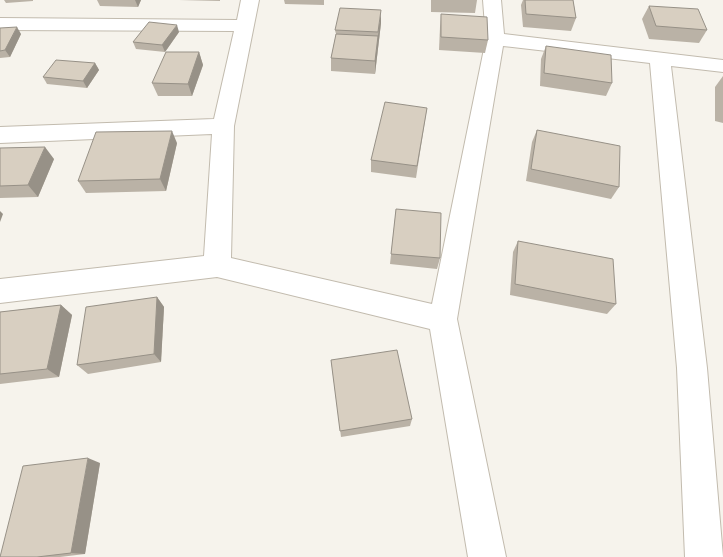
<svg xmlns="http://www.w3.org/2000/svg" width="723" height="557" font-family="'Roboto Condensed',sans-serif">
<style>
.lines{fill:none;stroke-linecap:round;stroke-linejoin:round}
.minor-casing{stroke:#c2bbae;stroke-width:2}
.minor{fill:#fff;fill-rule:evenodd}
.wall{fill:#bab2a6}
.shaded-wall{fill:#979187}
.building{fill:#d8cfc1;stroke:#979187}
</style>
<rect width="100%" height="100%" fill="#f6f3ec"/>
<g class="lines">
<defs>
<polygon id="minor" points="241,0 259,0 234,126 231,258 432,304 486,39 483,0 501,0 504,34 723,60 723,72 671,66 707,368 723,557 685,557 677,368 650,63 503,46 457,319 506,557 468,557 430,329 217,277 0,303 0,279 204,256 212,134 0,143 0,127 214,119 234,31 0,30 0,18 237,20"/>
</defs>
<use href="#minor" class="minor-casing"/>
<use href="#minor" class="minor"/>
</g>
<g class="wall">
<polygon points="4,0 33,0 33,1 6,3"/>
<polygon points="97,0 141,0 138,7 100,6"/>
<polygon points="179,0 220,0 220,1"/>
<polygon points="284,0 324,0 324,5 285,4"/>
<polygon points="431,0 477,0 475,13 431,12"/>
<polygon points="523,0 573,0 576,18 571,31 523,27 521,5"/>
<polygon points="649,6 707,30 699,43 649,39 642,19"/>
<polygon points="441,14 488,40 485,53 439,50 440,27"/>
<polygon points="381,23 375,74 331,71 331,58 336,34 335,30"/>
<polygon points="0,28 21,34 10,57 0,58"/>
<polygon points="179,32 165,52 136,49 133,42"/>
<polygon points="546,46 612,83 606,96 540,86 541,59"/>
<polygon points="199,52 203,65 192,96 158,96 152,83"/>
<polygon points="95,63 99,70 87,88 47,84 43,77"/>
<polygon points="723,76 723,123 715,121 715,87"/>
<polygon points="427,108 416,178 371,172 371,160"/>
<polygon points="537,130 619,187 611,199 526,181 532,142"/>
<polygon points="177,143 166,191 86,193 78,181"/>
<polygon points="0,148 54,159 38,197 0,198"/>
<polygon points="396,209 440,258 437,269 390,264"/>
<polygon points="518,241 616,304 607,314 510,295 513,252"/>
<polygon points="157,297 164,307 161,362 88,374 77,365"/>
<polygon points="61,305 72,315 59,377 0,384 0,312"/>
<polygon points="331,360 412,419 410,426 341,437"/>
<polygon points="100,463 85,554 60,557 0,557"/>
</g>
<g class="shaded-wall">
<polygon points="135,0 141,0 138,7"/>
<polygon points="381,10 381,23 375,74 375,61"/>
<polygon points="177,25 179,32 165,52 162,45"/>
<polygon points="17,27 21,34 10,57 5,50"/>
<polygon points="199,52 203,65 192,96 188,84"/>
<polygon points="95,63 99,70 87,88 83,81"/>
<polygon points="172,131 177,143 166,191 160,179"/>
<polygon points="45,147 54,159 38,197 28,185"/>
<polygon points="0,211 3,214 0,222"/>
<polygon points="157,297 164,307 161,362 154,354"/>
<polygon points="61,305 72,315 59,377 47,369"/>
<polygon points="88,458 100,463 85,554 71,553"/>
</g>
<g class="building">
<polygon points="525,0 573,0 576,18 526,14"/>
<polygon points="649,6 698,9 707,30 656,26"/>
<polygon points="340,8 381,10 378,32 335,30"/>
<polygon points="441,14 487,17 488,40 441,37"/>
<polygon points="149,22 177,25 162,45 133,42"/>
<polygon points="17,27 5,50 0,51 0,28"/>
<polygon points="336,34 378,36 375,61 331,58"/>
<polygon points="546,46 611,55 612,83 544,73"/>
<polygon points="166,52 199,52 188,84 152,83"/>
<polygon points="56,60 95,63 83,81 43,77"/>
<polygon points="385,102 427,108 417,166 371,160"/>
<polygon points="537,130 620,146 619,187 531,169"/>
<polygon points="172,131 160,179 78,181 96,132"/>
<polygon points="45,147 28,185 0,186 0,148"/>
<polygon points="396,209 441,213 440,258 391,254"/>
<polygon points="518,241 613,259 616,304 515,284"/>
<polygon points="157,297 154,354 77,365 86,307"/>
<polygon points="61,305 47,369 0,374 0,312"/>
<polygon points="397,350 412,419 340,431 331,360"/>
<polygon points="88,458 71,553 37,557 0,557 23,466"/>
</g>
</svg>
